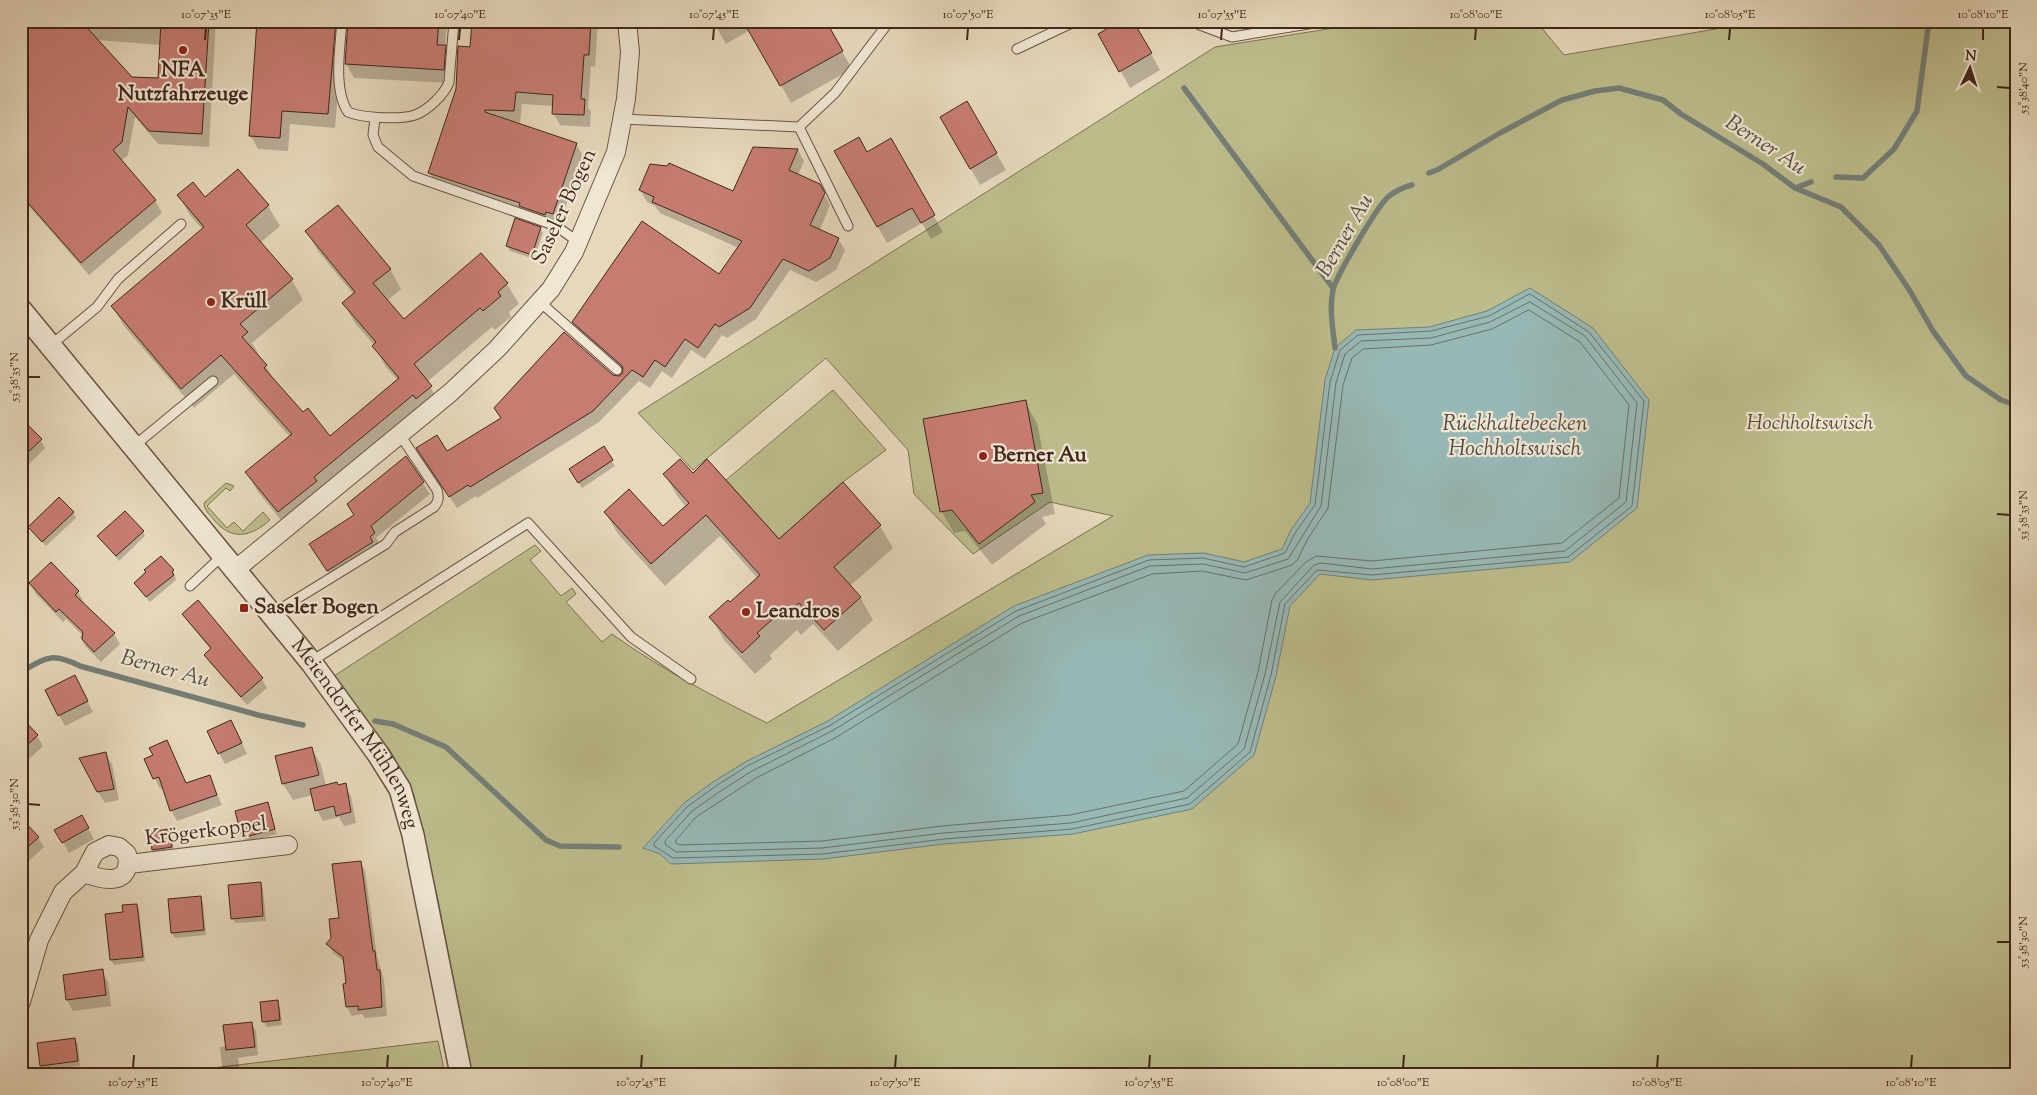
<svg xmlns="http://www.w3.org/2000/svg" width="2037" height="1095" font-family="'Sorts Mill Goudy',serif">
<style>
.green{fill:#bdbc8b;stroke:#7e7252}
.water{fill:#97b9b6;stroke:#747f78}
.shadow{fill:#0003;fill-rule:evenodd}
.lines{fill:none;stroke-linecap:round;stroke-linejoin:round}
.shore{stroke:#6c7068;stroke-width:1}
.stream{stroke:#747f78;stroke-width:5.5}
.building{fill:#c77c72;stroke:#40271a}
.service-casing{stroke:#6a5342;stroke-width:11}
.minor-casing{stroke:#6a5342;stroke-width:20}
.tertiary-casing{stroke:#6a5342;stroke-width:24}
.service{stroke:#efe6d3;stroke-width:9}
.minor{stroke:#efe6d3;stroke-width:18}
.tertiary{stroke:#efe6d3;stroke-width:21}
.ticks{fill:none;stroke:#40271a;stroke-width:2}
.poi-dot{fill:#8f2418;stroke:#efe6d3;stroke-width:2}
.labels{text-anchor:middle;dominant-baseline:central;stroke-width:4.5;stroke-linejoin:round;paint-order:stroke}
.poi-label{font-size:21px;font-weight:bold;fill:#40271a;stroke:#efe6d3;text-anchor:start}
.street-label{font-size:21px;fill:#40271a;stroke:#efe6d3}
.park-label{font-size:21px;font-style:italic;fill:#5f4c36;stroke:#efe6d3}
.water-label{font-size:22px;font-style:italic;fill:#564c41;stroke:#efe6d3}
.neatline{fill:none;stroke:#40271a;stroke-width:2}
.ticks-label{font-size:12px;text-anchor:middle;fill:#40271a}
</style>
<rect width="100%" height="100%" fill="#e6d8bc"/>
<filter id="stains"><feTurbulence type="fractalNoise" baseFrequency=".004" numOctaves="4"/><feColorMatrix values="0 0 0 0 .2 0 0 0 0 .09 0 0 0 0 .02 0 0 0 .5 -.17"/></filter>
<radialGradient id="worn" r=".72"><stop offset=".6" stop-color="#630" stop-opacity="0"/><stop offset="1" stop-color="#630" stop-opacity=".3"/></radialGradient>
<g class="green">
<path d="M1378,21h158l28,34 198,-34h254v1053h-1544l-35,-179 -18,-71 -5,-29 -23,-43 -57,-76 201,-131 6,6 -11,9 31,36 11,-8 4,6 -10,8 36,40 10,-8c49,35 102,63 155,89l346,-207 -63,-14 -77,52 -59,-60 -6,-44 -82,-92 -133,112 -55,-57 577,-366z"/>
<polygon points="833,390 886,450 843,482 779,539 726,480"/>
<path d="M226,483l8,3 -4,5 -4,-3 -19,18 20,22 7,-6 9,9 20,-19 7,8c-18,16 -38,22 -56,0 -5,-6 -10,-10 -10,-17z"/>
<polygon points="438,1041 445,1074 162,1074"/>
</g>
<polygon class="water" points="1530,288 1593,328 1649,400 1637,508 1570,562 1372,580 1320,574 1290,606 1276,676 1254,755 1192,809 1073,834 944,844 823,859 671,864 660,854 643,848 684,803 713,782 747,761 826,722 1014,606 1148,555 1204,553 1244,562 1282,549 1291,530 1310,503 1325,380 1335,348 1356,330 1429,327 1487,311"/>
<g class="shadow">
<path d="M21,21h195l-7,126 -51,-3 -23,-27 -7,38 -7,6 34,39 7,13 -73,62 -68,-78zM97,40l64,5 -2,35 -27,-1z"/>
<polygon points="258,21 447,21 445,47 453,60 451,83 354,78 346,64 349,29 347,29 343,35 335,128 290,124 288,151 258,149 250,135"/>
<polygon points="473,21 598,21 595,67 591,66 588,107 591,112 590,127 560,125 553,113 554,106 522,104 520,123 515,122 576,144 583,156 559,226 436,185 430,173 471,49"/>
<polygon points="713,21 825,21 852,69 791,103 750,30 726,44"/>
<polygon points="1132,21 1160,70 1130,88 1100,34"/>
<polygon points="967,103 1006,170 980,185 941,117"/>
<polygon points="890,140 943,232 931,239 922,223 887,243 835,152 867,153"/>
<polygon points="754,148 798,150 804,161 798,175 819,185 830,205 820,230 838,239 845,250 836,270 816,282 790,270 756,319 727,338 722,335 705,359 691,350 672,378 662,371 650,388 639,381 599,422 477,498 476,496 457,508 424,460 447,453 612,376 619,377 623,374 624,372 580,334 574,322 720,276 739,248 660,213 655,206 647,202 640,190 734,193"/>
<polygon points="238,171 268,206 280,226 260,243 292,280 303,300 252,343 258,353 256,355 266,366 275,382 303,414 330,438 398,381 385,366 375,346 355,323 344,304 354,295 318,251 307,232 390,269 401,289 387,301 404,321 481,254 507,284 519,304 509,312 511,317 495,330 492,327 427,382 442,406 290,531 258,492 247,473 290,437 234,374 194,408 124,326 113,307 203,230 190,215 179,196 205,199"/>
<polygon points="540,228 543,233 534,259 510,251 507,246"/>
<polygon points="21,392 29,404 21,411"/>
<polygon points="1025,402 1037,423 1055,514 1042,517 1046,524 992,565 965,531 954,533 942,512 925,420"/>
<polygon points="41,440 45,448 29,464 21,456"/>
<polygon points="603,447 615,466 582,488 573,474"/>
<polygon points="406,458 430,494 376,538 381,545 378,554 334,581 317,555 355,516"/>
<polygon points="692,474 779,541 880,526 893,548 850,586 860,597 873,620 838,651 813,624 801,635 797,630 770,655 772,659 755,674 724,640 711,617 730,604 758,579 720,536 665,586 618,534 605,512 663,528 686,507 678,497 665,475"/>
<polygon points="73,513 76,518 46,546 29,527"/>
<polygon points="143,531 145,536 119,561 99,537"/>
<polygon points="173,571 176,580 150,602 139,588"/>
<polygon points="30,583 78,592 84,603 82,604 114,634 120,644 101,662 86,647 80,637 82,635 66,619 63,622 36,594"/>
<polygon points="198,602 262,679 267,688 247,705 211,664 205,655 211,650 189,623 183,614"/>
<polygon points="81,688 93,712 65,726 59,715"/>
<polygon points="21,719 37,736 43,746 29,759 23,752 21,753"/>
<polygon points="237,732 247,754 225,764 219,753"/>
<polygon points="312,749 321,765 326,786 345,785 351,796 356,823 344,826 339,817 323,821 317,810 313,795 293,800 283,784"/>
<polygon points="172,752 187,785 209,777 222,805 177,821 171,810 164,788 160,789 146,759"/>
<polygon points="105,753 112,764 119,800 105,803 98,792"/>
<polygon points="267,804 277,834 246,842 243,837"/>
<polygon points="81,816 94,839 69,853 56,830"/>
<polygon points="21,819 38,837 44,847 21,868"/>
<polygon points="168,831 171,836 174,852 156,855 153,850"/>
<polygon points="360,862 365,871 377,956 384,980 387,1016 365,1018 362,1014 352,1016 347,1007 347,984 345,962 333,953 328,944 332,938 340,919"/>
<polygon points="21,877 27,880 30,885 21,900"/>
<polygon points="260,883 263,888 266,921 235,923 232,918"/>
<polygon points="200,898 203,903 206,935 175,938 172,933"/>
<polygon points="136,905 139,910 145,961 114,965 111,960 124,913"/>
<polygon points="102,971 108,982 111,1006 73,1011 67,1000"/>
<polygon points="277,1002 280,1007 282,1025 267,1027 264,1022 261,1004"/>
<polygon points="251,1023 256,1031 258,1055 238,1058 240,1074 223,1074 220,1047 227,1046"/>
<polygon points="75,1039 78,1044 80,1066 44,1070 41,1065"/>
</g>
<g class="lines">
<g class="shore">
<polygon points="1530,294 1589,332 1644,401 1632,506 1568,557 1372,575 1317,570 1285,604 1271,675 1250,752 1190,804 1072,829 944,839 823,854 673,858 654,846 654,843 687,807 716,786 749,765 829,726 1016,611 1149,560 1203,558 1244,567 1285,553 1295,533 1315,505 1330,382 1340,350 1358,335 1431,331 1489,316"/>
<polygon points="1530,302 1585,336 1637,403 1626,502 1565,551 1372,569 1321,563 1314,565 1280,602 1265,674 1244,749 1187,798 1071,823 943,833 822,848 676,852 665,844 665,841 691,812 719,792 752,771 832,731 1019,616 1150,566 1203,564 1245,573 1288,559 1321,506 1336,383 1345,354 1361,341 1431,338 1490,322"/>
<polygon points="1529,310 1580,342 1629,405 1619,498 1562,543 1372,561 1316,556 1306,562 1276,593 1272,600 1258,672 1238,744 1184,791 1070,815 942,826 822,841 679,845 676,843 676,840 696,817 756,778 835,738 1022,623 1152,574 1202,571 1246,580 1292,565 1298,559 1307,540 1328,508 1343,385 1352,358 1363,349 1431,345 1492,329"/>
</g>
<g class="stream">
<polyline points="1184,88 1333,288"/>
<polyline points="1429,173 1437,170 1500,133 1562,100 1595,91 1619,88 1663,100 1681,114 1763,164 1795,188 1841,207 1879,245 1910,291 1933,331 1966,376 2001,400 2016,405"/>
<polyline points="1836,177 1863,178 1894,149 1917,111 1929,21"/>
<polyline points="1795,188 1811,182"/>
<path d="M1335,348c-2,-19 -6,-39 -2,-58 3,-14 44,-83 55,-93 7,-6 16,-10 24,-12"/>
<path d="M21,672c26,-15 31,-20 59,-6l178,49 45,10"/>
<polyline points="375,721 393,724 446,747 546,840 560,846 619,847"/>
</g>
</g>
<g class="building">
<polygon points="21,21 81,21 132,77 158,78 161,21 209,21 202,134 149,131 128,107 122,142 113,150 156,200 81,263 21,195"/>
<polygon points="257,21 336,21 328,114 282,111 280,138 249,136"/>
<polygon points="348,21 439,21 437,45 446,45 444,70 345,64"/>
<polygon points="472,21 591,21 589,55 584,55 581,99 585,99 584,115 552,114 553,95 516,92 514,111 485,110 485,112 577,143 553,214 546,212 545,215 519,206 520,203 428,173 456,89 458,46 470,47"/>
<polygon points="743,21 826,21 843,51 780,86"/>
<polygon points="1120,21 1133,21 1152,53 1119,72 1098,34"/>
<polygon points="967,101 997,153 970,169 940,117"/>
<polygon points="859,137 867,152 891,138 935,215 921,223 912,208 877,227 834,151"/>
<polygon points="753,147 798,149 789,170 820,184 825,193 810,225 839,238 830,258 809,271 783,259 750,308 719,327 715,324 698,348 685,339 665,367 655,360 643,377 632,370 593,411 470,487 468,485 449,497 416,448 437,435 447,451 501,418 494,408 564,332 613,375 619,376 622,374 623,368 621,365 572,322 642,221 719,274 742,241 652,202 654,197 639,190 650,164 667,166 669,163 733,191"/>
<polygon points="238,169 269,205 246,225 293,279 240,324 248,332 242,337 267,365 264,368 303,412 308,408 330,436 399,378 372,346 376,342 342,303 355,292 305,231 338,205 391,269 373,283 404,319 481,253 508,283 498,292 501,296 483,311 480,308 414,364 432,386 416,399 413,395 314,477 317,481 278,512 245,472 292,434 221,355 181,389 111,306 204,227 177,195 193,182 205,197"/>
<polygon points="515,218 541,227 532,255 506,246"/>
<polygon points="1026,400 1043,493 1031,495 1035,502 979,544 952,510 940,512 923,419"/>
<polygon points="21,418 42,439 21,459"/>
<polygon points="604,446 613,460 578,483 569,469"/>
<polygon points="406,456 424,482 371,526 375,533 370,537 373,542 327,571 309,544 354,515 347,504"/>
<polygon points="680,459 693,473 707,459 779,539 843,482 881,525 834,567 861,597 824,630 799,603 787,613 784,609 757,633 760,636 742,653 709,617 728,600 730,602 760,575 706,515 651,564 604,512 629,489 663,526 689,503 663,474"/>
<polygon points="59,497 74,512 42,542 28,527"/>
<polygon points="125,511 144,531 116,556 97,536"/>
<polygon points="161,556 174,570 172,572 174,575 146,597 134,583 146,572 144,570"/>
<polygon points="51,562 79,591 75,595 115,633 94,652 82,639 83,632 59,609 56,612 29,583"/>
<polygon points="198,600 263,678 241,697 204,655 211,648 182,614"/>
<polygon points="75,675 88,701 58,716 45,690"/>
<polygon points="21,717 38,735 21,751"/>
<polygon points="231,720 242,743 218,754 207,731"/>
<polygon points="167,740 186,783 210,775 217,795 170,811 159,777 153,779 144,759 153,755 149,748"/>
<polygon points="312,747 319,775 282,784 275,756"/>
<polygon points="106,752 114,789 97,792 79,758"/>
<polygon points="337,782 338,785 346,783 351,812 336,816 334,806 315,811 310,789"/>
<polygon points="268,802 275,829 242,838 235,811"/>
<polygon points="82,815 89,828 62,843 54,830"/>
<polygon points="21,818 39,837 21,853"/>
<polygon points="169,829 172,847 152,850 150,832"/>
<polygon points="361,861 373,951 375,951 377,970 380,970 382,1007 358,1010 358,1006 346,1007 343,984 346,983 343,957 326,944 331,938 329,919 339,918 332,864"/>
<polygon points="261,882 263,916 231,919 228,885"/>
<polygon points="201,896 204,930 171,933 168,899"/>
<polygon points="137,904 143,957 110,960 105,914 123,912 122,905"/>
<polygon points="103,969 106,995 66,1000 63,975"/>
<polygon points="278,1000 280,1020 262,1022 260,1002"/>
<polygon points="252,1022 255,1047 226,1050 223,1025"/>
<polygon points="75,1038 78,1061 40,1066 37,1043"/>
</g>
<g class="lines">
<defs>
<g id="service">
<path d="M342,21c-2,27 -9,69 6,91 14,6 52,8 67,3 12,-4 30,-21 34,-33l5,-61"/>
<polyline points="1196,21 1200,25 1232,37 1326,21"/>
<polyline points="1017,49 1076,21"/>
<polyline points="375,118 373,135 378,147 413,176 548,223 559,228 578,242"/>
<polyline points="622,119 799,127 835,93 885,27"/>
<polyline points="799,127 848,226"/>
<polyline points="540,302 617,370"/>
<polyline points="51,345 97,307 118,279 181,224"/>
<polyline points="134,446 213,381"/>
<polyline points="190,586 223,555"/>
<path d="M272,614l114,-70 9,-12 39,-25c5,-6 5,-10 3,-17l-37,-55"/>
<polyline points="312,661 528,523 631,637 691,679"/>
</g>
<g id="minor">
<polyline points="235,570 450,393 497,349 551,289 574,252 616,152 626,99 630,52 627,21"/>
<polyline points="129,864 288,845"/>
<path d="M21,1002l18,-62 24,-48 21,-19 11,-21 14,-7 10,2 8,7c5,32 -22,27 -43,19"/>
</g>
<g id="tertiary">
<path id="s1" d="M21,310l290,352 67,92 22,35 13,46 48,239"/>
</g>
</defs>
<use href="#service" class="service-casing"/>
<use href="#minor" class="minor-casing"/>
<use href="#tertiary" class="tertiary-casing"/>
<use href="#service" class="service"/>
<use href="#minor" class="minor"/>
<use href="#tertiary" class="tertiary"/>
</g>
<path class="ticks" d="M205,40l1,-12M459,40l1,-12M713,40l1,-12M967,40l1,-12M1221,40l1,-12M1475,40l1,-12M1729,40l1,-12M1983,40v-12M1997,87l13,1M28,377h12M1997,514l13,1M28,804l12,1M1997,942h13M133,1068l1,-13M387,1068l1,-13M641,1068l1,-13M895,1068l1,-13M1149,1068l1,-13M1403,1068l1,-13M1657,1068l1,-13M1911,1068l1,-13"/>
<g class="poi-dot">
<circle cx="183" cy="50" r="5"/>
<circle cx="211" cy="302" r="5"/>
<circle cx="983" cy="456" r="5"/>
<rect x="239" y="603" width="10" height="10" rx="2.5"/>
<circle cx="746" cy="612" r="5"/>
</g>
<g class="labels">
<g class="poi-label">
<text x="183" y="71" text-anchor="middle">NFA<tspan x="183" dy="24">Nutzfahrzeuge</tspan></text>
<text x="221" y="302">Krüll</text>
<text x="993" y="456">Berner Au</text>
<text x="254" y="608">Saseler Bogen</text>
<text x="756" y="612">Leandros</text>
</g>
<g class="street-label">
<text transform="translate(565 207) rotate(-65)">Saseler Bogen</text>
<text stroke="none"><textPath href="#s1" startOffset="541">Meiendorfer Mühlenweg</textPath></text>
<text transform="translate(206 832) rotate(-7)">Krögerkoppel</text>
</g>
<g class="park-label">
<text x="1810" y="424">Hochholtswisch</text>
</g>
<g class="water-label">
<text transform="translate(1765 146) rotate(33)">Berner Au</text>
<text transform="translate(1346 236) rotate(-60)">Berner Au</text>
<text x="1515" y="425">Rückhaltebecken<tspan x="1515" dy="25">Hochholtswisch</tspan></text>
<text transform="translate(165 670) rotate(15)">Berner Au</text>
</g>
</g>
<rect width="2037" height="1095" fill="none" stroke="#e6d8bc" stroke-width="55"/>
<g transform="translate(1970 68) rotate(4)" stroke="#efe6d3" stroke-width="4" paint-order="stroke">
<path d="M0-4L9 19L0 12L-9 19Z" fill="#40271a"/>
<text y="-8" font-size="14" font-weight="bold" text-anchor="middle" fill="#40271a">N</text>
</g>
<rect x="28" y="28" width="1982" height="1040" class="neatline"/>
<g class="ticks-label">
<text x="206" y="18">10°07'35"E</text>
<text x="460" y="18">10°07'40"E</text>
<text x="714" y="18">10°07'45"E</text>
<text x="968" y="18">10°07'50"E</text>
<text x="1222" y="18">10°07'55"E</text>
<text x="1476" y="18">10°08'00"E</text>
<text x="1730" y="18">10°08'05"E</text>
<text x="1983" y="18">10°08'10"E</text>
<text transform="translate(2023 88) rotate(-90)" y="4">53°38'40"N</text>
<text transform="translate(14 377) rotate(-90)" y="4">53°38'35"N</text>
<text transform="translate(2023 515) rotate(-90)" y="4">53°38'35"N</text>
<text transform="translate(14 804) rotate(-90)" y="4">53°38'30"N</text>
<text transform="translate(2023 942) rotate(-90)" y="4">53°38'30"N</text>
<text x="133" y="1086">10°07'35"E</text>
<text x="387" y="1086">10°07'40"E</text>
<text x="641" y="1086">10°07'45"E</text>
<text x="895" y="1086">10°07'50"E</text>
<text x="1149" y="1086">10°07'55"E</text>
<text x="1403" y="1086">10°08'00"E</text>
<text x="1657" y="1086">10°08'05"E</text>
<text x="1911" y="1086">10°08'10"E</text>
</g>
<rect width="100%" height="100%" filter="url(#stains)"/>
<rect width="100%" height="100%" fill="url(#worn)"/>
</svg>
